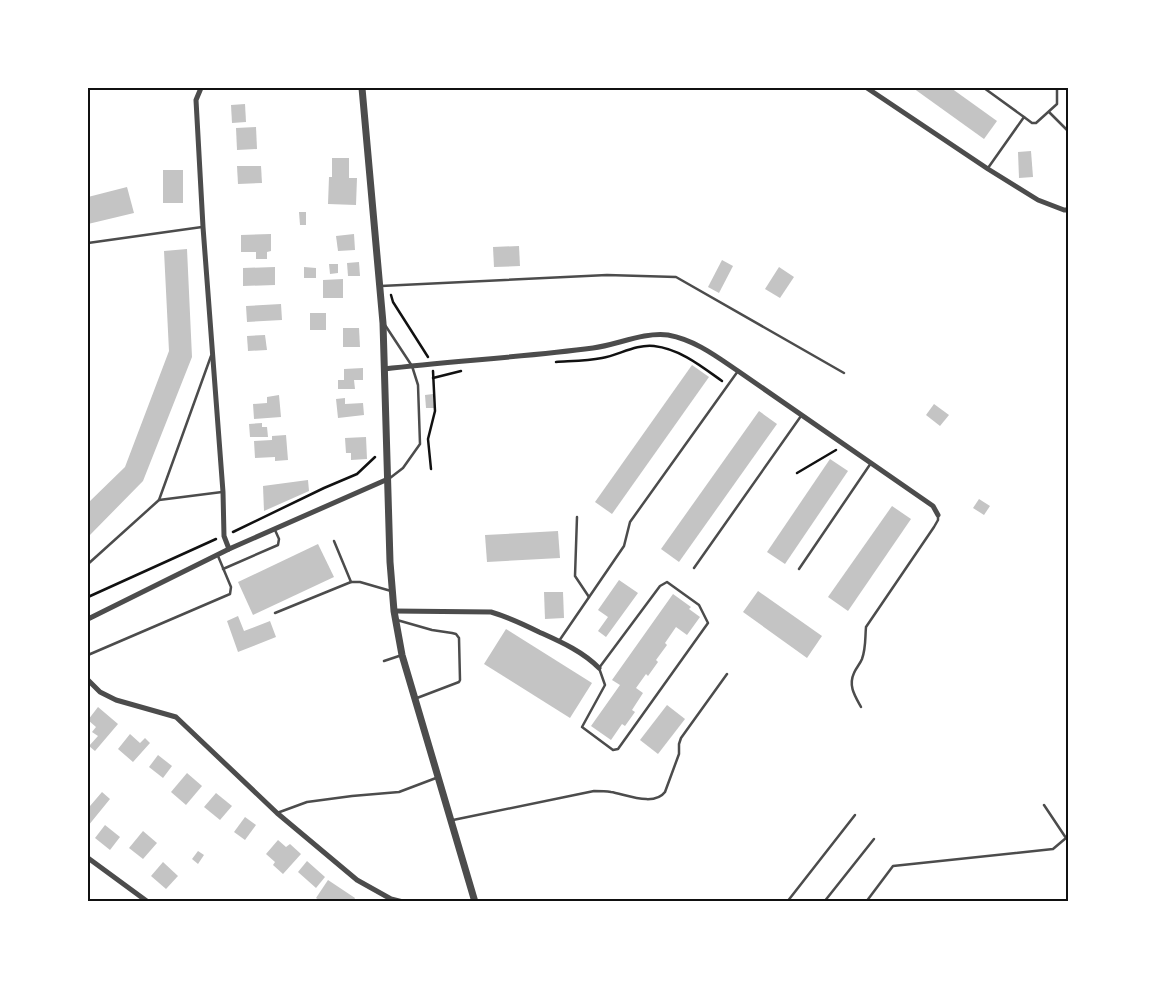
<svg xmlns="http://www.w3.org/2000/svg" width="1156" height="989" font-family="Rubik,sans-serif">
<style>
.building{fill:#c4c4c4}
.lines{fill:none;stroke-linecap:round;stroke-linejoin:round}
.path{stroke:#111;stroke-width:2.5}
.service{stroke:#4c4c4c;stroke-width:2.5}
.minor{stroke:#4c4c4c;stroke-width:5}
.tertiary{stroke:#4c4c4c;stroke-width:7}
.neatline{fill:none;stroke:#111;stroke-width:2}
</style>
<rect width="100%" height="100%" fill="#fff"/>
<g class="building">
<polygon points="913,88 951,88 997,121 984,139"/>
<polygon points="245,104 246,122 232,123 231,105"/>
<polygon points="256,127 257,149 237,150 236,128"/>
<polygon points="1031,151 1033,177 1019,178 1018,152"/>
<polygon points="332,158 349,158 349,178 357,178 356,205 328,204 329,177 332,177"/>
<polygon points="237,166 261,166 262,183 238,184"/>
<rect x="163" y="170" width="20" height="33"/>
<polygon points="127,187 134,213 88,224 88,197"/>
<polygon points="299,212 306,212 306,225 300,225"/>
<polygon points="271,234 271,251 267,252 267,259 256,259 256,252 241,252 241,235"/>
<polygon points="354,234 355,250 338,251 336,236"/>
<polygon points="519,246 520,266 494,267 493,247"/>
<polygon points="187,249 192,357 143,481 88,537 88,503 125,467 169,351 164,251"/>
<polygon points="722,260 733,266 719,293 708,287"/>
<polygon points="359,262 360,276 348,276 347,263"/>
<polygon points="329,264 338,264 338,273 330,274"/>
<polygon points="275,267 275,285 243,286 243,268"/>
<polygon points="304,267 316,268 316,278 304,278"/>
<polygon points="779,267 794,277 780,298 765,289"/>
<polygon points="343,279 343,298 323,298 323,280"/>
<polygon points="281,304 282,320 247,322 246,306"/>
<rect x="310" y="313" width="16" height="17"/>
<polygon points="343,328 359,328 360,347 343,347"/>
<polygon points="265,335 267,350 248,351 247,336"/>
<polygon points="692,365 709,377 612,514 595,502"/>
<polygon points="363,368 363,380 354,380 355,389 338,389 338,380 344,380 344,369"/>
<polygon points="433,394 434,408 426,408 425,395"/>
<polygon points="279,395 281,417 254,419 253,404 267,403 267,397"/>
<polygon points="345,398 345,404 363,403 364,415 338,418 336,399"/>
<polygon points="934,404 949,415 940,426 926,415"/>
<polygon points="759,411 777,424 679,562 661,549"/>
<polygon points="262,423 262,427 267,427 268,437 250,437 249,424"/>
<polygon points="286,435 288,460 275,461 275,457 255,458 254,441 272,440 272,436"/>
<polygon points="366,437 367,459 351,460 351,453 346,453 345,438"/>
<polygon points="830,459 848,471 785,564 767,552"/>
<polygon points="308,480 309,491 264,511 263,486"/>
<polygon points="979,499 990,506 984,515 973,508"/>
<polygon points="892,506 911,519 848,611 828,597"/>
<polygon points="558,531 560,558 487,562 485,535"/>
<polygon points="318,544 334,577 253,615 238,582"/>
<polygon points="619,580 638,593 606,637 598,631 608,617 598,610"/>
<polygon points="758,591 822,636 807,658 743,612"/>
<polygon points="544,592 563,592 564,618 545,619"/>
<polygon points="673,594 691,607 689,609 700,617 687,635 676,627 665,643 667,645 656,660 658,662 648,676 646,674 636,688 643,693 632,710 635,712 625,726 622,724 611,740 591,726 620,685 612,680"/>
<polygon points="238,616 244,631 270,621 276,637 238,652 227,621"/>
<polygon points="506,629 592,683 570,718 484,664"/>
<polygon points="667,705 685,719 658,754 640,740"/>
<polygon points="98,707 118,724 95,751 89,746 98,736 92,732 96,727 88,720"/>
<polygon points="130,734 140,743 145,738 150,743 133,762 118,749"/>
<polygon points="158,755 172,766 163,778 149,767"/>
<polygon points="187,773 202,786 186,805 171,792"/>
<polygon points="102,792 110,799 88,826 88,803 90,806"/>
<polygon points="216,793 232,806 220,820 204,807"/>
<polygon points="245,817 256,825 245,840 234,832"/>
<polygon points="105,825 120,837 110,850 95,838"/>
<polygon points="143,831 157,843 143,859 129,848"/>
<polygon points="278,840 286,847 290,844 301,854 283,874 273,865 275,862 266,854"/>
<polygon points="198,851 204,855 198,864 192,859"/>
<polygon points="307,861 325,877 316,888 298,872"/>
<polygon points="163,862 178,876 166,889 151,876"/>
<polygon points="328,880 355,898 353,902 322,902 316,898"/>
</g>
<g class="lines">
<g class="path">
<polyline points="391,295 393,302 428,357"/>
<path d="M556,362c15,-1 31,-1 46,-4 17,-3 34,-14 52,-12 26,3 47,20 68,35"/>
<polyline points="433,378 461,371"/>
<polyline points="431,469 428,439 435,411 433,371"/>
<polyline points="797,473 836,450"/>
<polyline points="233,532 324,488 357,474 375,457"/>
<polyline points="88,597 216,539"/>
</g>
<g class="service">
<polyline points="984,88 1024,117"/>
<polyline points="1049,112 1068,131"/>
<polyline points="988,168 1024,117 1032,123 1036,123 1057,104 1057,88"/>
<polyline points="88,243 202,227"/>
<polyline points="381,286 607,275 676,277 844,373"/>
<polyline points="385,325 412,366 418,385 420,444 403,468 390,478"/>
<polyline points="159,500 222,492"/>
<polyline points="577,517 575,576 589,597"/>
<polyline points="334,541 351,582"/>
<polyline points="88,564 159,500 211,356"/>
<polyline points="694,568 801,416"/>
<polyline points="223,569 278,545 279,539 275,530"/>
<polyline points="799,569 871,463"/>
<polygon points="667,582 699,605 708,623 618,749 613,750 582,727 605,685 599,668 660,586"/>
<polyline points="275,613 351,582 360,582 391,591"/>
<polyline points="397,620 432,630 452,633 456,634 459,638 460,680 459,682 417,698"/>
<polyline points="559,641 624,546 630,522 738,371"/>
<polyline points="88,655 230,594 231,587 218,556"/>
<polyline points="384,661 402,655"/>
<path d="M861,707c-6,-11 -13,-21 -7,-34 2,-5 6,-9 8,-14 4,-11 3,-21 4,-32l68,-100 4,-7v-5"/>
<polyline points="277,813 307,802 352,796 399,792 436,778"/>
<path d="M453,820l141,-29c6,0 11,0 17,1 14,2 43,15 54,0l14,-38v-10l2,-6 46,-64"/>
<polyline points="787,902 855,815"/>
<polyline points="824,902 874,839"/>
<polyline points="866,902 893,866 1053,849 1066,838 1044,805"/>
</g>
<g class="minor">
<polyline points="201,88 196,100 203,227 223,492 224,536 229,549"/>
<polyline points="867,88 988,169 1038,200 1064,210 1068,210"/>
<path d="M384,369c70,-8 140,-12 209,-21 24,-3 50,-16 75,-13 27,5 48,21 70,36l195,135 5,9"/>
<path d="M394,611l97,1c17,5 32,12 48,20 22,10 43,19 60,36"/>
<polyline points="88,619 229,549 388,479"/>
<polyline points="88,680 100,692 116,700 176,717 277,813 357,880 391,899 403,902"/>
<polyline points="88,858 148,902"/>
</g>
<polyline class="tertiary" points="362,88 383,323 390,562 394,611 402,655 475,902"/>
</g>
<rect width="1156" height="989" fill="none" stroke="#ffffff" stroke-width="178"/>
<rect x="89" y="89" width="978" height="811" class="neatline"/>
</svg>
